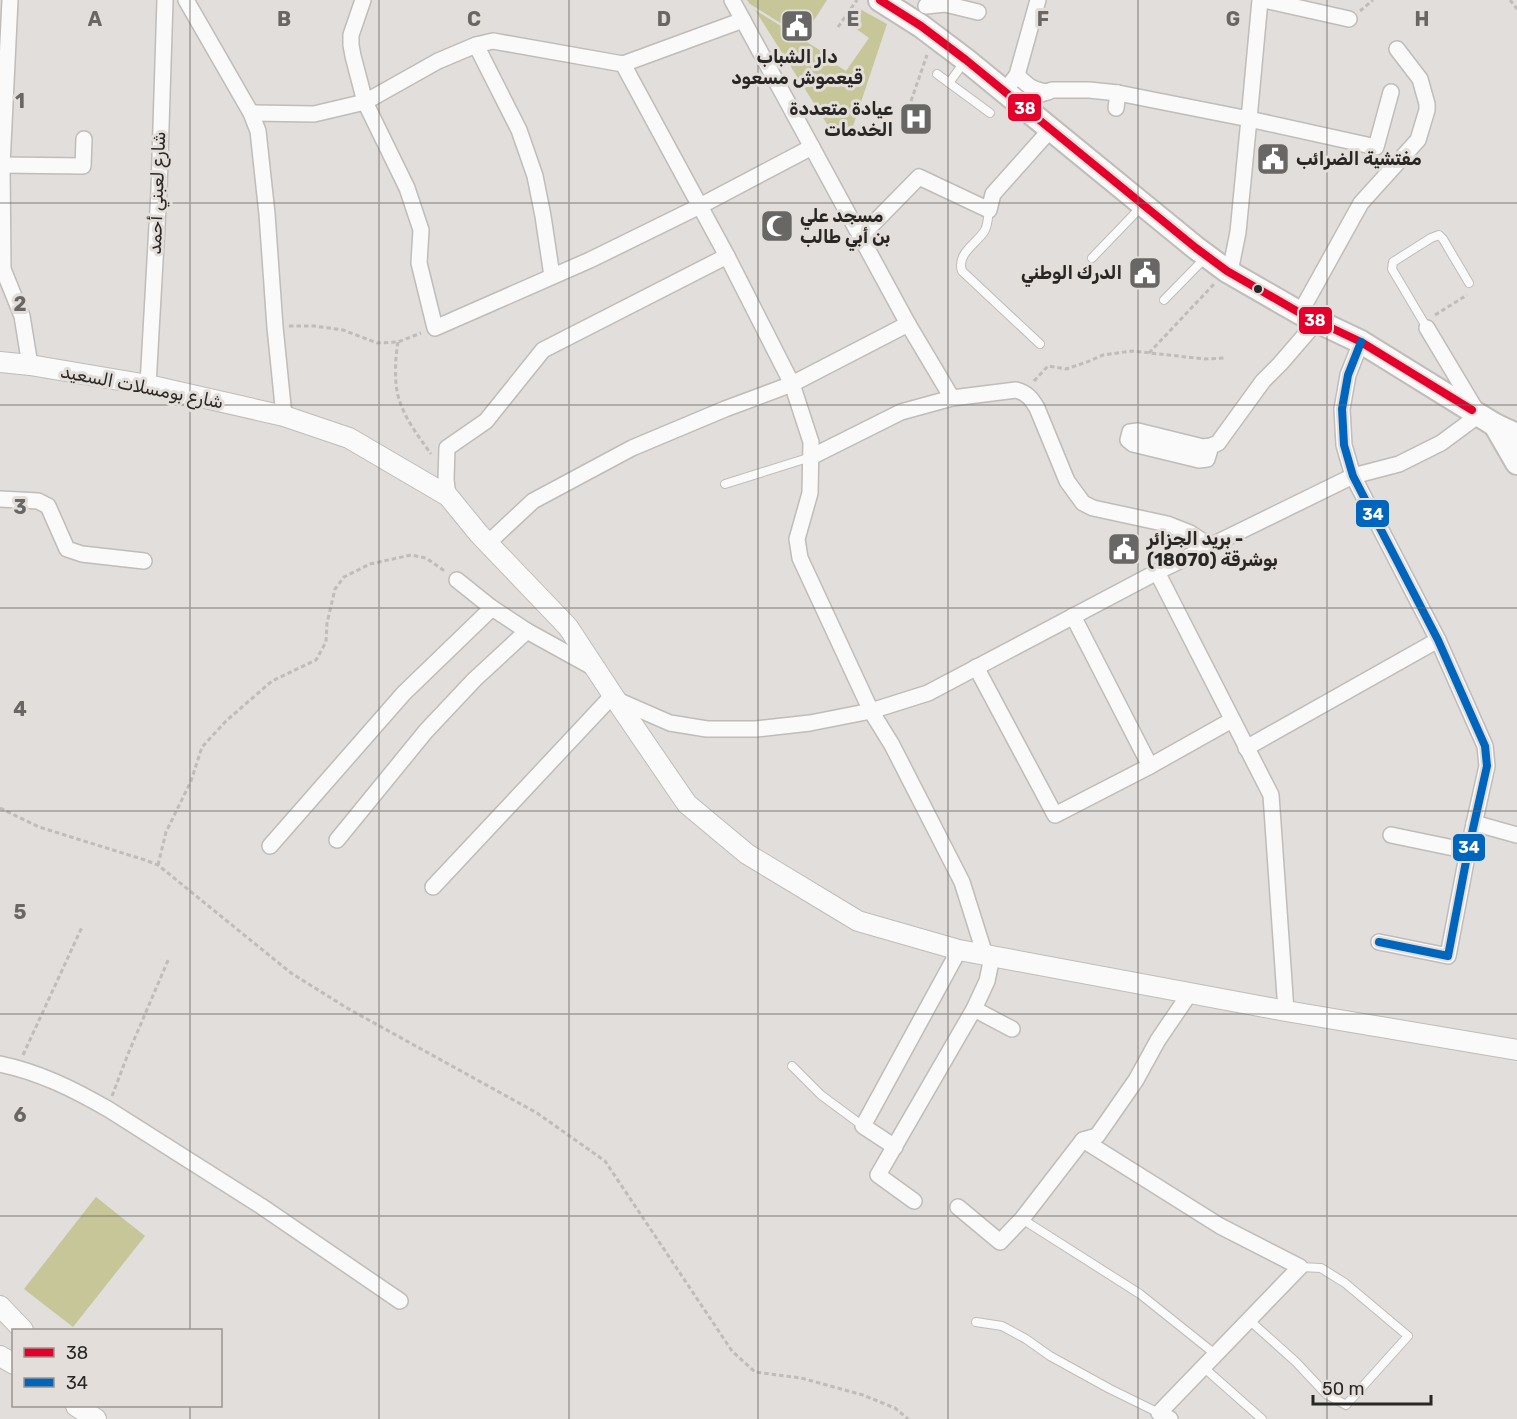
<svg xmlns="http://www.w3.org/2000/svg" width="1517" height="1419" font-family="Rubik,Vazirmatn,sans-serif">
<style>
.green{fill:#c6c698}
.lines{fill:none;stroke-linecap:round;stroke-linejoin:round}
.service-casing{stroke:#bfbcba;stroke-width:10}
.minor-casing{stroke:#bfbcba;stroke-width:18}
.tertiary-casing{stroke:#bfbcba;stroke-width:22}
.secondary-casing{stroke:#bfbcba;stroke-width:26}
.path{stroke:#bebdbc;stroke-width:3;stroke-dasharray:4.5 3;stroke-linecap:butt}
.service{stroke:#fafafa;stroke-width:8}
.minor{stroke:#fafafa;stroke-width:15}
.tertiary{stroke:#fafafa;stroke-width:20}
.secondary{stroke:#fafafa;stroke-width:22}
.bus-1-casing{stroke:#e3ded9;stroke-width:12}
.bus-2-casing{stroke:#e3ded9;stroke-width:12}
.bus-1{stroke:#e4002b;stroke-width:8}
.bus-2{stroke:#0065bd;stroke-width:8}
.grid{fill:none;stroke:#696765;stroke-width:1.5;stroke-opacity:0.55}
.bus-dot{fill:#292725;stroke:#e3ded9;stroke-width:2}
.labels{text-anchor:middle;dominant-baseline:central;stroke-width:6;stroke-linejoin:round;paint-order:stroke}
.poi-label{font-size:18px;font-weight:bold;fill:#292725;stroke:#e3ded9;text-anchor:start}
.street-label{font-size:18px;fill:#292725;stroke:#e3ded9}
.grid-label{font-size:20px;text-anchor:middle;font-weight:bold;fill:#696765;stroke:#e3ded9;stroke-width:6;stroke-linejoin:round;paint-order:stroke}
.line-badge{stroke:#e3ded9;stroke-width:2}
.badge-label{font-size:16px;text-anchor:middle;font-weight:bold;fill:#fff}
</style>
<rect width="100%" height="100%" fill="#e1dedb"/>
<g class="green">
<polygon points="747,0 827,0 803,37 750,4"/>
<polygon points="858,8 887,24 851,132 827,124 755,10 823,52 821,55 846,71 869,38 848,23"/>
<polygon points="96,1197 145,1236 73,1327 24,1289"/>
</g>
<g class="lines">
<defs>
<g id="service">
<polyline points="937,74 990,113"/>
<polyline points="949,83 965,61"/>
<path d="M989,210c-1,6 -1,14 -4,20 -7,13 -29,23 -23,41l78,73"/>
<polyline points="1092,258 1142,206"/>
<polyline points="1164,300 1206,257"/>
<polyline points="1427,328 1392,269 1393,262 1431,238 1439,235 1443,239 1469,283"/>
<polyline points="725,484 811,457"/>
<polyline points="792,1066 821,1095 863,1126"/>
<polyline points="1022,1219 1140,1294 1215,1354"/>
<polyline points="1248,1319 1296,1362 1326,1394 1346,1405 1408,1336 1345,1283 1321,1268 1300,1267"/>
<polyline points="976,1322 1002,1326 1026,1339 1050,1356 1110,1389 1159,1413"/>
<polyline points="1202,1366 1262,1419"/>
</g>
<g id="minor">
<polyline points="10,0 2,165 3,269 22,316 30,365"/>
<polyline points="186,0 251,113 258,131 267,214 275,327 284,416"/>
<polyline points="363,0 351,35 351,45 353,56 365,102 407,188 421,230 419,263 435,328 590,260 700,206 812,147"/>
<polyline points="732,0 908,324 952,398"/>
<polyline points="1264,0 1349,19"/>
<polyline points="926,6 945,4 978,12"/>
<polyline points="476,45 519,130 535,176 543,216 552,276"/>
<polyline points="623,64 727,256 792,384 908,324"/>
<path d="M1017,75c11,11 15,15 31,17"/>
<polyline points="1005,91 1017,75 1038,0"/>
<polyline points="1023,106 1033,97 1052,90 1089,90 1118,93 1249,119 1260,0"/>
<polyline points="1116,108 1118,93"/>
<polyline points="251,113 314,114 365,102 438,61 476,45 493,41 623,64 743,20"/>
<polyline points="0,165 83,166 84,139"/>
<polyline points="861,236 919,177 989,210 993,194 1051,129"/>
<polyline points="1230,272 1238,232 1249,119 1376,147 1391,92"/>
<polyline points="1300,313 1361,203 1418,140 1427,110 1427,104 1420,79 1397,49"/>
<polyline points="1361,342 1348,375 1342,409 1344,445 1353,476 1438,640 1485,746 1487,766 1468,851 1448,956 1379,942"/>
<polyline points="148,385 159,190 165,0"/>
<polyline points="1211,446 1207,459 1199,460 1133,444 1128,440 1130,432 1138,431 1203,447 1211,446 1218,443 1263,381 1280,364 1318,320"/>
<path d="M811,457l90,-45 51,-14 64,-8c11,3 15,8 21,18l30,73 16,22 10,5 74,16 23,9 20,13"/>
<polyline points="448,496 446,480 447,448 486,421 543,350 727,256"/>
<polyline points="0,499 38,501 48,506 67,549 82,554 144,561"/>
<polyline points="488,543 533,501 632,448 725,409 792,384 811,442 810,493 797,539 800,558 871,711 892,745 962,882 985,955"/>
<polyline points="1157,572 1271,795 1286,1011"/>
<polyline points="457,580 492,608 527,631 594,668"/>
<polyline points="1073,616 1150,766"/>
<polyline points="976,667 1055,815 1150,766 1232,720"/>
<polyline points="615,699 670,723 707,729 756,729 810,723 871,711 928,693 1157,572 1353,476 1399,464 1441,443 1479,415 1427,328"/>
<polyline points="1246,748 1438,640"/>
<polyline points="1474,823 1517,835"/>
<polyline points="1391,835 1468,851"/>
<polyline points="337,840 426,731 475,679 527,631"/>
<polyline points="270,846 404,693 492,608"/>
<polyline points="433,887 613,695"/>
<polyline points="974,1009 1012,1029"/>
<path d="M0,1064c39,8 73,25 108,45l153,97 139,95"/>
<polyline points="1083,1140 1220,1226 1300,1267 1159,1413 1170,1419"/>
<polyline points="895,1147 863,1126 959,950"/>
<polyline points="914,1201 878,1175 974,1009 987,981 992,957"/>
<polyline points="958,1207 1000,1242 1022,1219 1083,1140 1097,1136 1136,1080 1158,1040 1190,993"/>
</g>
<g id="tertiary">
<polyline points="0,362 30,365 148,385 284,416 349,438 448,496 479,534 568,627 622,709 687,804 747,854 858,921 959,950 1286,1011 1517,1050"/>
<polyline points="0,1306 23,1330"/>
<polyline points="0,1356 14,1364"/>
<polyline points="76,1406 96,1419"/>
</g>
<g id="secondary">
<polyline points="880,0 921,26 966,60 1196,248 1227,271 1300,313 1361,342 1495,425 1517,435"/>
<polyline points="1495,425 1517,463"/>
</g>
</defs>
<use href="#service" class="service-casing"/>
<use href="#minor" class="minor-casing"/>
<use href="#tertiary" class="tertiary-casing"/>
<use href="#secondary" class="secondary-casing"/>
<g class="path">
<polyline points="1510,0 1517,9"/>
<polyline points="1360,11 1373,0"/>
<polyline points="838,27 857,0"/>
<polyline points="911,101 927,55"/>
<polyline points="1435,315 1467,295"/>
<polyline points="289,326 314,326 343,330 377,343 398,342 421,333"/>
<path d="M398,342c-3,16 -4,42 1,57 6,20 20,38 32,55"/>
<polyline points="1149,353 1214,284"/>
<polyline points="1034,381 1048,366 1066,369 1087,362 1103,355 1132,351 1205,359 1224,358"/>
<polyline points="0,808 39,827 145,860 158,865 291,973 347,1008 537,1113 605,1161 732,1351 755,1372 801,1378 863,1395 895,1408 908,1419"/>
<polyline points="158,865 166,832 191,781 202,747 226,721 272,681 316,660 326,642 327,623 335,589 344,577 370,564 411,555 426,558 446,572"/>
<polyline points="23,1055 82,927"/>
<polyline points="112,1096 128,1054 169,958"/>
</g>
<use href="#service" class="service"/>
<use href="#minor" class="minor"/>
<use href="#tertiary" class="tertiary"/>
<use href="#secondary" class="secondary"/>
<defs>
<polyline id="bus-1" points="880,0 921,26 966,60 1196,248 1227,271 1300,313 1361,342 1472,410"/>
<polyline id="bus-2" points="1361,342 1348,375 1342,409 1344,445 1353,476 1438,640 1485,746 1487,766 1468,851 1448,956 1379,942"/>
</defs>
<use href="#bus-1" class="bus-1-casing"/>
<use href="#bus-2" class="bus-2-casing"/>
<use href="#bus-1" class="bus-1"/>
<use href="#bus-2" class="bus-2"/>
</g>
<path class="grid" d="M190,0v1330M379,0v1419M569,0v1419M758,0v1419M948,0v1419M1138,0v1419M1327,0v1419M0,203h1517M0,405h1517M0,608h1517M0,811h1517M0,1014h1517M0,1216h1517M190,1406v13"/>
<defs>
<symbol id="civic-square" viewBox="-11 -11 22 22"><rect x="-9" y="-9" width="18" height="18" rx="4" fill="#696765" stroke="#e3ded9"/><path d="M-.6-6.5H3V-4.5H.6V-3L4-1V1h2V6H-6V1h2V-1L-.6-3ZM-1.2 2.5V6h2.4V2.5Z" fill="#fff"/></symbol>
<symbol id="hospital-square" viewBox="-11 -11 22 22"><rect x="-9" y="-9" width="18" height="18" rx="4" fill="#696765" stroke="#e3ded9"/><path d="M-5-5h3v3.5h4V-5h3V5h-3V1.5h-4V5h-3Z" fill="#fff"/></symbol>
<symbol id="mosque-square" viewBox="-11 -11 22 22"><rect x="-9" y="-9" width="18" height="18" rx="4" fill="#696765" stroke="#e3ded9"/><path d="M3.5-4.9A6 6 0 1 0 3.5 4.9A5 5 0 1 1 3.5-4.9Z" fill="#fff"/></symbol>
</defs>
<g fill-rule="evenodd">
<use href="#civic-square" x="778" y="7" width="38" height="38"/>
<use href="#hospital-square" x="897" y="100" width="38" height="38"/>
<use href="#civic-square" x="1254" y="140" width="38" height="38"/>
<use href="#mosque-square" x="758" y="207" width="38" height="38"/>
<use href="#civic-square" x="1126" y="254" width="38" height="38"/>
<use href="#civic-square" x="1105" y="530" width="38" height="38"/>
</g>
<circle class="bus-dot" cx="1258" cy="289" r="5"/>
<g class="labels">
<g class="poi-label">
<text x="797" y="57" text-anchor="middle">دار الشباب<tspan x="797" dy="21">قيعموش مسعود</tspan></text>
<text x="893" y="109" text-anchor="end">عيادة متعددة<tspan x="893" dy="21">الخدمات</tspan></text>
<text x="1296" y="159">مفتشية الضرائب</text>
<text x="800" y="216">مسجد علي<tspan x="800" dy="21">بن أبي طالب</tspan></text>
<text x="1122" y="273" text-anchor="end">الدرك الوطني</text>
<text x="1147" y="539">بريد الجزائر -<tspan x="1147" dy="21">بوشرقة (18070)</tspan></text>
</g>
<g class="street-label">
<text transform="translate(157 193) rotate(-88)">شارع لعبني أحمد</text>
<text transform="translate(142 387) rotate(11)">شارع بومسلات السعيد</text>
</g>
</g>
<g class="grid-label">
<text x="95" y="26">A</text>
<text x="284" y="26">B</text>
<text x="474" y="26">C</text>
<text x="664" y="26">D</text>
<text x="853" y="26">E</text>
<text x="1043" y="26">F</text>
<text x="1233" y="26">G</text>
<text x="1422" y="26">H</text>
<text x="20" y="108">1</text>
<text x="20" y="311">2</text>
<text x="20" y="514">3</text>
<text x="20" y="716">4</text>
<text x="20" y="919">5</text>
<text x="20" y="1122">6</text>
</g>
<g class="line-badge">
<rect x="1007" y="93" width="35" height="29" rx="6" fill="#e4002b"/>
<rect x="1298" y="306" width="35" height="29" rx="6" fill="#e4002b"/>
<rect x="1355" y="499" width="35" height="29" rx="6" fill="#0065bd"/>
<rect x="1452" y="833" width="34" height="29" rx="6" fill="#0065bd"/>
</g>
<g class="badge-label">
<text x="1025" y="114">38</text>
<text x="1315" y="326">38</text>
<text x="1373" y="520">34</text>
<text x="1469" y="853">34</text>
</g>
<rect x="12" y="1329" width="210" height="78" fill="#e3ded9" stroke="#999591" stroke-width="1.5"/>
<rect x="24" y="1348" width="30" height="9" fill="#e4002b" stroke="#999591" stroke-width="1.5"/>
<text x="66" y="1359" font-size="18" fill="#292725">38</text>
<rect x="24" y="1378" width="30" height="9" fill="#0065bd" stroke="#999591" stroke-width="1.5"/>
<text x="66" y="1389" font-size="18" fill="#292725">34</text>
<path d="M1313 1395v9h118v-9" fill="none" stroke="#292725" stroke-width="3"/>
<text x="1322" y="1395" font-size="18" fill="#292725" stroke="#e3ded9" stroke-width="4.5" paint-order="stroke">50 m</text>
</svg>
